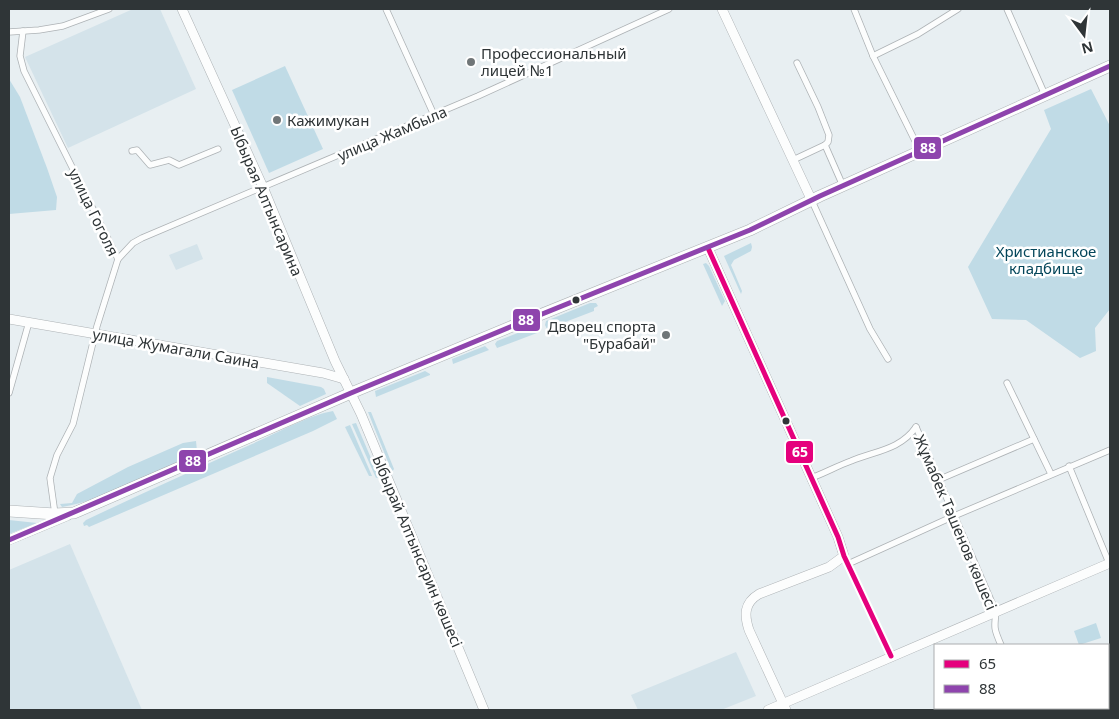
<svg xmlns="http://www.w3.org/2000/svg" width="1119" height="719" font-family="'Noto Sans',sans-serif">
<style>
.built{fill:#d4e3ea}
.green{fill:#c0dbe6}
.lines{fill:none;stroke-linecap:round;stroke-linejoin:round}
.street-casing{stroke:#adb2b5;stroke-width:7}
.secondary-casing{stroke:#adb2b5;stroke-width:10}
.highway-casing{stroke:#adb2b5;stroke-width:12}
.street{stroke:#fcfdfd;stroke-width:5.5}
.secondary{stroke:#fcfdfd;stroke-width:9}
.highway{stroke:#fcfdfd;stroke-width:11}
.bus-1-casing{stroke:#fff;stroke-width:9}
.bus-2-casing{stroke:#fff;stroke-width:9}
.bus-1{stroke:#e5007d;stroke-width:5}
.bus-2{stroke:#8e44ad;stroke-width:5}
.poi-dot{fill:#707678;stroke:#fff;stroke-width:2}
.bus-dot{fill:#2f3537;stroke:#fff;stroke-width:2}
.labels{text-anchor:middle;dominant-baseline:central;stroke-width:5;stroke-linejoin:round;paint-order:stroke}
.poi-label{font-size:15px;fill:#2f3537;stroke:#fff;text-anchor:start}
.street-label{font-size:15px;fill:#2f3537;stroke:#fff}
.park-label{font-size:15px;fill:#04465a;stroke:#fff}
.line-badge{stroke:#fff;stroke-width:2}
.badge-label{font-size:14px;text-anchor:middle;font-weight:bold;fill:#fff}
</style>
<rect width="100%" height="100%" fill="#e8eff2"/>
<g class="built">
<polygon points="133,9 160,9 196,89 68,148 25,57"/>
<polygon points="197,244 203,259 176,270 169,255"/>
<polygon points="70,544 142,710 9,710 9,570"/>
<polygon points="736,652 756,696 721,710 638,710 631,695"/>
</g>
<g class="green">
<polygon points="285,66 323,149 269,173 232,90"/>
<polygon points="9,79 20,97 47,168 57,197 56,210 9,214"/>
<polygon points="1091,89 1110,126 1110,309 1095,328 1096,351 1080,358 1026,320 992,319 968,267 1051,129 1044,110"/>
<polygon points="751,243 752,247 751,251 734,260 731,265 742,291 741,294 724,256"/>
<polygon points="706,263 709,266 725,301 722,306 703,264"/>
<polygon points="590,303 596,303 598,306 594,308 594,311 547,329 545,325 546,321"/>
<polygon points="533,327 537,333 497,348 495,344 497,341"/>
<polygon points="485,346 489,350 453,364 452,359"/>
<polygon points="425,371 430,374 430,375 376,397 375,391"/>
<polygon points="267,377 321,387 324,389 326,394 300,406 267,383"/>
<path d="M333,411l4,8 -24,12 -224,96 -2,-2 -3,1 -1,-3 3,-3c55,-26 110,-51 166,-76 23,-10 57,-29 81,-33z"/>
<polygon points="368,412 371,412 394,469 392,472"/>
<polygon points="356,423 379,477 376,478 352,424"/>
<polygon points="350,425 372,476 369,476 345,427"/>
<path d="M196,441l1,10 -2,3c-43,20 -86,45 -133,53l-2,-3 12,-1 5,-9 51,-27 55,-24z"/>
<polygon points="9,520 37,523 9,534"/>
<polygon points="1096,623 1101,638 1079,645 1074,631"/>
</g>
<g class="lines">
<defs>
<g id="street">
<polyline points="386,9 434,115"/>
<polyline points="854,9 873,56 920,151"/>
<polyline points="1007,9 1045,95"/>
<polyline points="23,31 20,56 24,71 118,259 97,326 73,424 57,455 50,478 55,514"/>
<polyline points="9,32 39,30 63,26 109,9"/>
<polyline points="873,56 918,34 958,9"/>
<polyline points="825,145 843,186"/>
<polyline points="132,151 137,150 150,165 169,160 179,165 218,149"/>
<polyline points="793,160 825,145 828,142 829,135 818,107 797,63"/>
<polyline points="812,201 870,329 888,359"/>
<polyline points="118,259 133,243 142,238 478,96 669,9"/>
<polyline points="1007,383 1051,474"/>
<polyline points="9,393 29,322"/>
<path d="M916,427l80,185c-2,16 -2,17 5,33"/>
<polyline points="1069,466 1109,563"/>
<path d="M811,478c14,-5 26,-12 40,-17 24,-10 49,-11 65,-34"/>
<polyline points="938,480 1034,439"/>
<polyline points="848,563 891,656"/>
<polyline points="848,564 954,516 1110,450"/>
<polyline points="1027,708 1028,710"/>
</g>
<g id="secondary">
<polyline points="182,9 263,187 335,361 361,414 484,710"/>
<polyline points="722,9 812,201"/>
<path d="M708,248l130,289 6,19 -15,11 -70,27c-15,9 -15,21 -10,36l37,80"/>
<polyline points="9,319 323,373 344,379"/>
<polyline points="9,540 67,516"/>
<polyline points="768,710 1110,563"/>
</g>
<polyline id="highway" points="9,511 55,514 74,513 351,393 510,327 750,230 820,196 1110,66"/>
</defs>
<use href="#street" class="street-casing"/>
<use href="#secondary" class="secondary-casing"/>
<use href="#highway" class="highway-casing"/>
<use href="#street" class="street"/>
<use href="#secondary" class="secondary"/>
<use href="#highway" class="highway"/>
<defs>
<polyline id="bus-1" points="708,248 838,537 844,556 891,656"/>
<polyline id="bus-2" points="9,540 351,393 510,327 750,230 820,196 1110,66"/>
</defs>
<use href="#bus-1" class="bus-1-casing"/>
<use href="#bus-2" class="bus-2-casing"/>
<use href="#bus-1" class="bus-1"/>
<use href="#bus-2" class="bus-2"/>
</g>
<g class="poi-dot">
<circle cx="471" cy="62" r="5"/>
<circle cx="277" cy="120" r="5"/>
<circle cx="666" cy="335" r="5"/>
</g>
<g class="bus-dot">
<circle cx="576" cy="300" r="4.5"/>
<circle cx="786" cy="421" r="4.5"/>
</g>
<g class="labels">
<g class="poi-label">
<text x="481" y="53">Профессиональный<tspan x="481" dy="17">лицей №1</tspan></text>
<text x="287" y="120">Кажимукан</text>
<text x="656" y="326" text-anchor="end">Дворец спорта<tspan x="656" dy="17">"Бурабай"</tspan></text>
</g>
<g class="street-label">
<text transform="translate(392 133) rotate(-23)">улица Жамбыла</text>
<text transform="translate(267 201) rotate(67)">Ыбырая Алтынсарина</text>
<text transform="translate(94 212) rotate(64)">улица Гоголя</text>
<text transform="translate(176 348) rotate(10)">улица Жумагали Саина</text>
<text transform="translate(956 522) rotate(67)">Жұмабек Тәшенов көшесі</text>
<text transform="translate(418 551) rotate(67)">Ыбырай Алтынсарин көшесі</text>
</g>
<g class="park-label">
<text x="1046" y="251">Христианское<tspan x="1046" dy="17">кладбище</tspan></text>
</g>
</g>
<g class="line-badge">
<rect x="913" y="136" width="29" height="24" rx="5" fill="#8e44ad"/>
<rect x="512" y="308" width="29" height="24" rx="5" fill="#8e44ad"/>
<rect x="785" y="440" width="29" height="24" rx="5" fill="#e5007d"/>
<rect x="178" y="449" width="29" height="24" rx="5" fill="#8e44ad"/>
</g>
<g class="badge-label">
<text x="928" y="153">88</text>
<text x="526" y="325">88</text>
<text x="800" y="457">65</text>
<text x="193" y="466">88</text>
</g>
<rect width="1119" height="719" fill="none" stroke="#2f3537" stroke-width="20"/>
<rect x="934" y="644" width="175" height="65" fill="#ffffff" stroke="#acaeaf"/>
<rect x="944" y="660" width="25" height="8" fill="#e5007d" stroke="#acaeaf"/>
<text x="979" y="669" font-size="15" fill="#2f3537">65</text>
<rect x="944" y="685" width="25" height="8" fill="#8e44ad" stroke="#acaeaf"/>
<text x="979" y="694" font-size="15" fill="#2f3537">88</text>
<g transform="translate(1084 35) rotate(165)" stroke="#ffffff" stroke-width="4" paint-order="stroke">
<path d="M0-4L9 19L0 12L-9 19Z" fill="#2f3537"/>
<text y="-8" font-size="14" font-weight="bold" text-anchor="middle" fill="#2f3537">N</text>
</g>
</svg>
